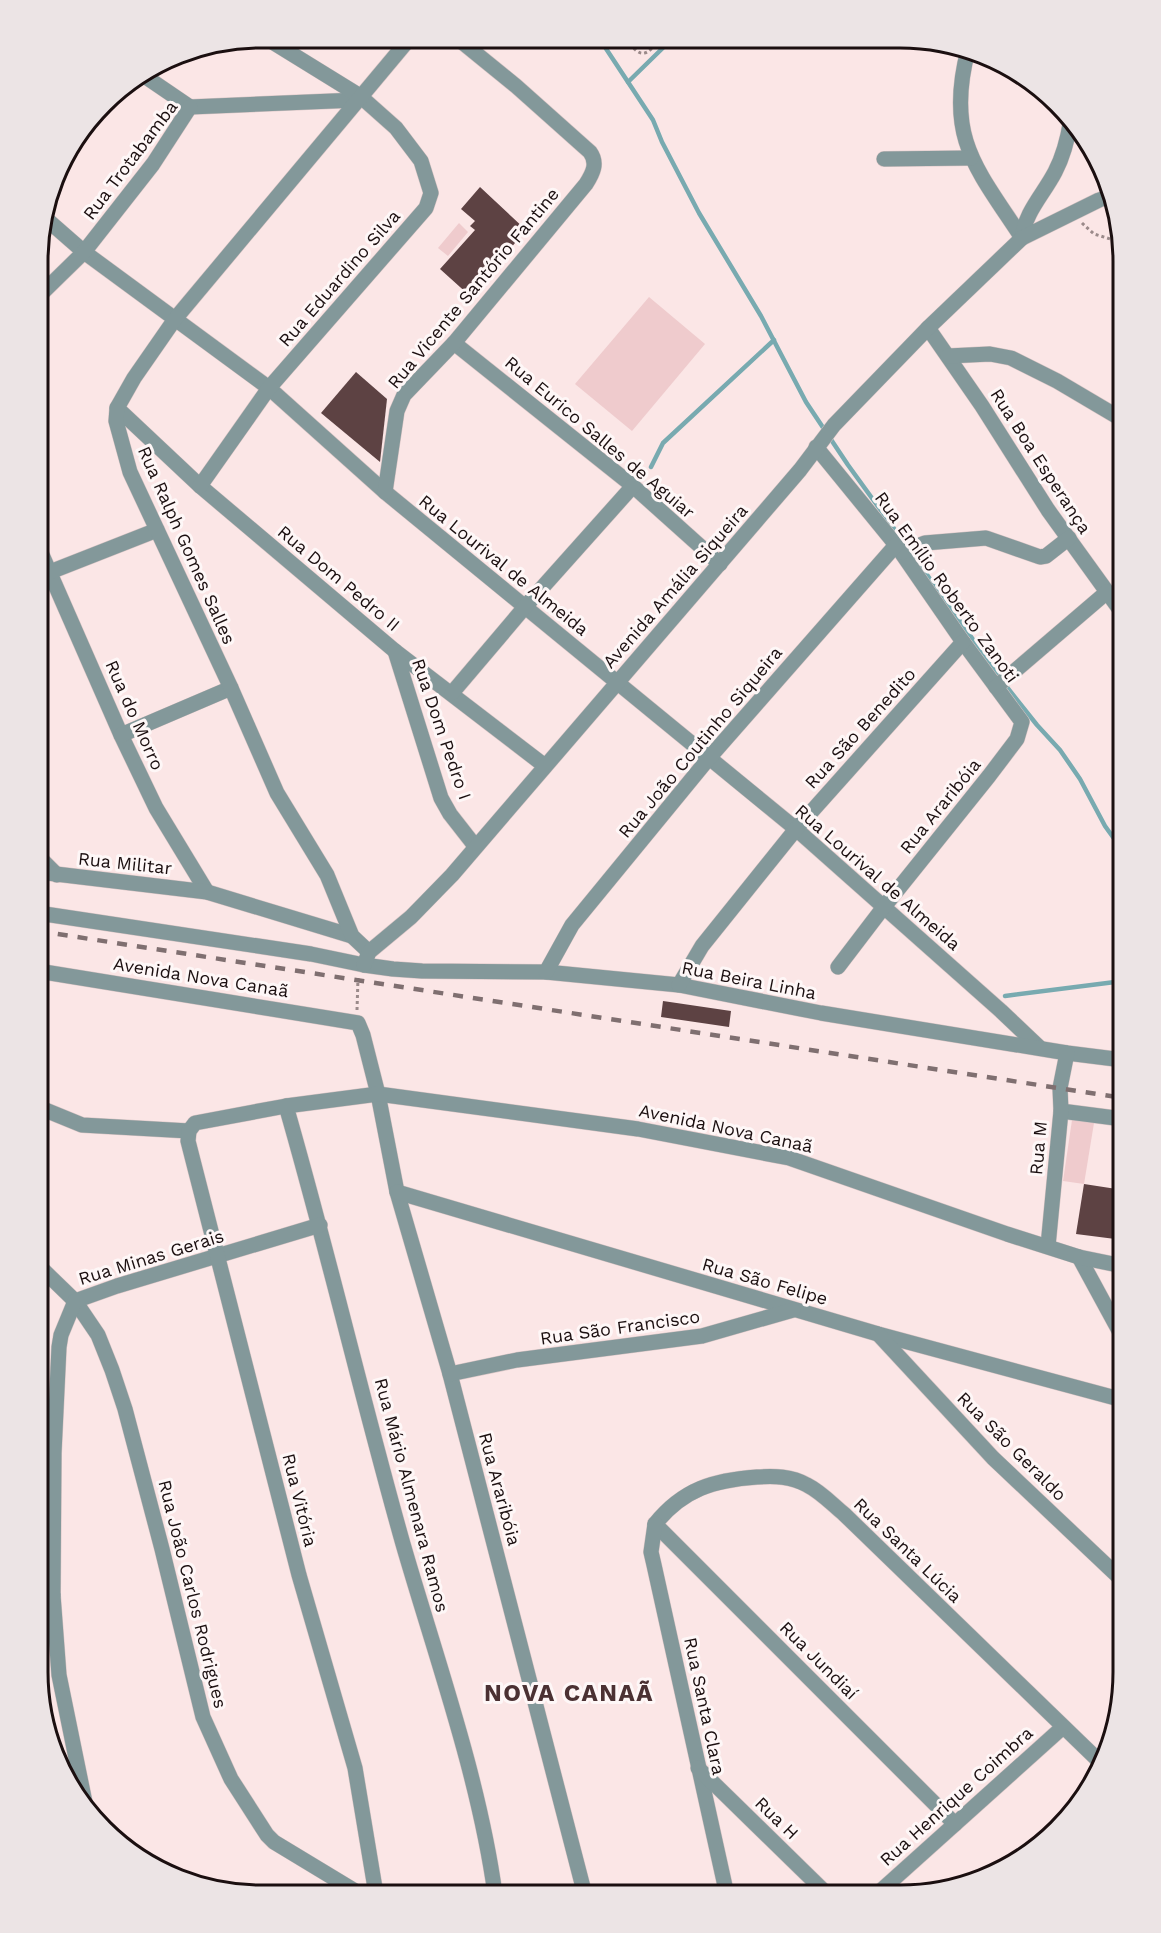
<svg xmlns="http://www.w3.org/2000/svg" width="1161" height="1933" font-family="'Work Sans',sans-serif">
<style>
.green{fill:#efcbcd}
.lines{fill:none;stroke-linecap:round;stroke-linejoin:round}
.stream{stroke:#78aab0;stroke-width:4.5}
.building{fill:#5d4243}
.minor-casing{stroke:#d7c4c4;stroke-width:16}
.path{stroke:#9b8a8a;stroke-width:3;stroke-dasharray:3 3;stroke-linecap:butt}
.minor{stroke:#83989a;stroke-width:15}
.rail{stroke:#7f6f70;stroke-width:4.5;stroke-dasharray:10 10;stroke-linecap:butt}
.labels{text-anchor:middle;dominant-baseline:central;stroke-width:6;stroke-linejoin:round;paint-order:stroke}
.street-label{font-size:18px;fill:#1b0f10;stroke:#fef7f7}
.district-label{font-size:24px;font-weight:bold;letter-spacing:1.5px;fill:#4b3133;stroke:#fef7f7}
.rim{fill:none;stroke:#1b0f10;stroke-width:3}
</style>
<rect width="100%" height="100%" fill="#fbe6e6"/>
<g class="green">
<polygon points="459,223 468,232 448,256 438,248"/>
<polygon points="649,297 705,344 632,431 575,384"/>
<polygon points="1072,1120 1094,1123 1084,1184 1063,1181"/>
<polygon points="1120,1127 1123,1127 1123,1186 1112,1184"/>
</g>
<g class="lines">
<g class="stream">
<polyline points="599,38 653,120 662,142 699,213 761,316 806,402 848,465 903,541"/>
<polyline points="628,82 672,39"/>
<polyline points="651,467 663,443 774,340"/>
<polyline points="913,555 1006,686 1037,725 1060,750 1080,779 1105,826 1123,851"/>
<polyline points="1005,996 1123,981"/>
</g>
</g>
<g class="building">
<polygon points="480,187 526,230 470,296 440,269 475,230 470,226 475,221 461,209"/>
<polygon points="356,372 387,399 380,462 321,413"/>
<polygon points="663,1001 731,1011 729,1027 661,1017"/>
<polygon points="1084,1184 1123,1190 1123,1240 1076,1234"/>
</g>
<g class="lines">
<defs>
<g id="minor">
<path d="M968,50c-23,88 9,119 54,188"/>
<polyline points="143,75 190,107"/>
<polyline points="190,107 357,100"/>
<polyline points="884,159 971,158"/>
<polyline points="44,217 84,252 269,388 385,492 796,829 1001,1011 1040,1048"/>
<path d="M1022,238c3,-26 21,-43 33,-66 9,-17 13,-34 16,-53"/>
<polyline points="39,296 84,252 153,164 190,107"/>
<polyline points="928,328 982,406 1048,510 1123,614"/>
<polyline points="454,343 633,486 720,564"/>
<polyline points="948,356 990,354 1011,358 1057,381 1123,420"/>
<polyline points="117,408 200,486 395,651 545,766"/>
<polyline points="816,447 896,545 963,642 1022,722 1017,739 989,776 883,908 838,967"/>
<polyline points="200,486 269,388 426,208 431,193 421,161 396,128 360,96 266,38"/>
<path d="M385,492l12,-81 7,-16 50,-52 132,-159c7,-11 12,-21 4,-32l-74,-66 -59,-48"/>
<polyline points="39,548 121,735 156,808 207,892"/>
<polyline points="902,552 925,543 986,538 1040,557 1046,556 1069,538"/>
<polyline points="50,572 157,530"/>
<polyline points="395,651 441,798 450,814 475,846"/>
<polyline points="996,687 1107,592"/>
<polyline points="452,693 524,608 633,486"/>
<polyline points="121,735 231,688"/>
<polyline points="39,857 57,875"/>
<polyline points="39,872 207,892 352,936"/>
<polyline points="38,913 311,954 364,965 393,969 422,971 546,972 679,985 821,1013 1067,1053 1123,1060"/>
<polyline points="369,952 352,936 327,875 277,793 231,688 130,472 116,421 117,408 134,378 175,319 410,38"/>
<polyline points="364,965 369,952 411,917 452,875 800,470 834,425 928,328 1022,238 1099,200 1111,196"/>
<polyline points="38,971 358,1023 363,1035 378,1094 397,1192 450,1374 585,1895"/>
<polyline points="546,972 572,925 709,758 896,545"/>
<polyline points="679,985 702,946 796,829 963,642"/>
<path d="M286,1106c42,145 76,293 117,438 33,114 76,233 92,350"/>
<polyline points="38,1107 82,1125 189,1131"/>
<polyline points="1061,1111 1123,1119"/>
<polyline points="397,1192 878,1334 1123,1400"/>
<polyline points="1048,1246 1061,1111 1060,1088 1067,1053"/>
<polyline points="1079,1257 1123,1338"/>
<polyline points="38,1265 75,1301 98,1335 112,1370 125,1409 162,1549 203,1717 231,1779 267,1835 274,1842 360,1894"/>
<polyline points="878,1334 993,1458 1123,1581"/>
<polyline points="450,1374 517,1360 702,1336 793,1310"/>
<path d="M655,1524c28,-35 59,-44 102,-47 18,-1 34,-1 50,8 14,7 25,19 37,29l257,249"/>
<polyline points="655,1524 955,1824"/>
<polyline points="655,1524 651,1552 654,1565 727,1895"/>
<polyline points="38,1571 53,1595"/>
<polyline points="698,1768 828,1895"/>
<polyline points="87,1812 59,1675 53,1595 54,1453 59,1347 61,1335 75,1301 117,1286 320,1225"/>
<polyline points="376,1894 355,1768 299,1575 188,1141 189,1131 195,1123 286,1106 378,1094 638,1129 789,1158 1007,1234 1079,1257 1123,1266"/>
<polyline points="876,1895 1063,1727"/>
</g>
</defs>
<use href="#minor" class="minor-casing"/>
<g class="path">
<path d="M626,39c15,20 19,18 35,0"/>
<polyline points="1082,223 1094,234 1120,242"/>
<polyline points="357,1010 358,978"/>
</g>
<use href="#minor" class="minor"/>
<polyline class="rail" points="38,931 1123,1098"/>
</g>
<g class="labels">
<g class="street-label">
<text transform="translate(130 160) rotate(-53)">Rua Trotabamba</text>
<text transform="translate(339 278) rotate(-49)">Rua Eduardino Silva</text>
<text transform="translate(473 288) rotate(-50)">Rua Vicente Santório Fantine</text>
<text transform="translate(600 437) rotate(40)">Rua Eurico Salles de Aguiar</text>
<text transform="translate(1041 461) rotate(57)">Rua Boa Esperança</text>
<text transform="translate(187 545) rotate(66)">Rua Ralph Gomes Salles</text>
<text transform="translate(504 565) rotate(39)">Rua Lourival de Almeida</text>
<text transform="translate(339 578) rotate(40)">Rua Dom Pedro II</text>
<text transform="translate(675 586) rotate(-49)">Avenida Amália Siqueira</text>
<text transform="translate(947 587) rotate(54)">Rua Emílio Roberto Zanoti</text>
<text transform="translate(135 715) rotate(66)">Rua do Morro</text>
<text transform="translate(860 728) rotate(-48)">Rua São Benedito</text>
<text transform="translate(442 729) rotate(71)">Rua Dom Pedro I</text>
<text transform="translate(700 742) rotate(-50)">Rua João Coutinho Siqueira</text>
<text transform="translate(940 806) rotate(-51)">Rua Araribóia</text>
<text transform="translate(125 863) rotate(6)">Rua Militar</text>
<text transform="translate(878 877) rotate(41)">Rua Lourival de Almeida</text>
<text transform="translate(201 977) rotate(9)">Avenida Nova Canaã</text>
<text transform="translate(749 980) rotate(11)">Rua Beira Linha</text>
<text transform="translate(726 1128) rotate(12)">Avenida Nova Canaã</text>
<text transform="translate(1038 1148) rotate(-85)">Rua M</text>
<text transform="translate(151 1257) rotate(-17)">Rua Minas Gerais</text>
<text transform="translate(765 1281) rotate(16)">Rua São Felipe</text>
<text transform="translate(620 1327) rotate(-8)">Rua São Francisco</text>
<text transform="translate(1012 1446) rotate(45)">Rua São Geraldo</text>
<text transform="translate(500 1489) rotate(75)">Rua Araribóia</text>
<text transform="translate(412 1495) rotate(75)">Rua Mário Almenara Ramos</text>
<text transform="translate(300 1500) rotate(76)">Rua Vitória</text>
<text transform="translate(908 1550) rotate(44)">Rua Santa Lúcia</text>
<text transform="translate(193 1594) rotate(76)">Rua João Carlos Rodrigues</text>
<text transform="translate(819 1660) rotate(45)">Rua Jundiaí</text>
<text transform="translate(705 1706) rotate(78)">Rua Santa Clara</text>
<text transform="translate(956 1796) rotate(-42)">Rua Henrique Coimbra</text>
<text transform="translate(777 1818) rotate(44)">Rua H</text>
</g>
<g class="district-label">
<text x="569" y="1693">NOVA CANAÃ</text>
</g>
</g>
<path d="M0 0H1161V1933H0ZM261 48H900A213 213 0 0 1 1113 261V1672A213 213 0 0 1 900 1885H261A213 213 0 0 1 48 1672V261A213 213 0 0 1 261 48Z" fill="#ece4e5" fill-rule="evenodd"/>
<path class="rim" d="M261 48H900A213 213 0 0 1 1113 261V1672A213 213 0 0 1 900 1885H261A213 213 0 0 1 48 1672V261A213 213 0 0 1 261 48Z"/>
</svg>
